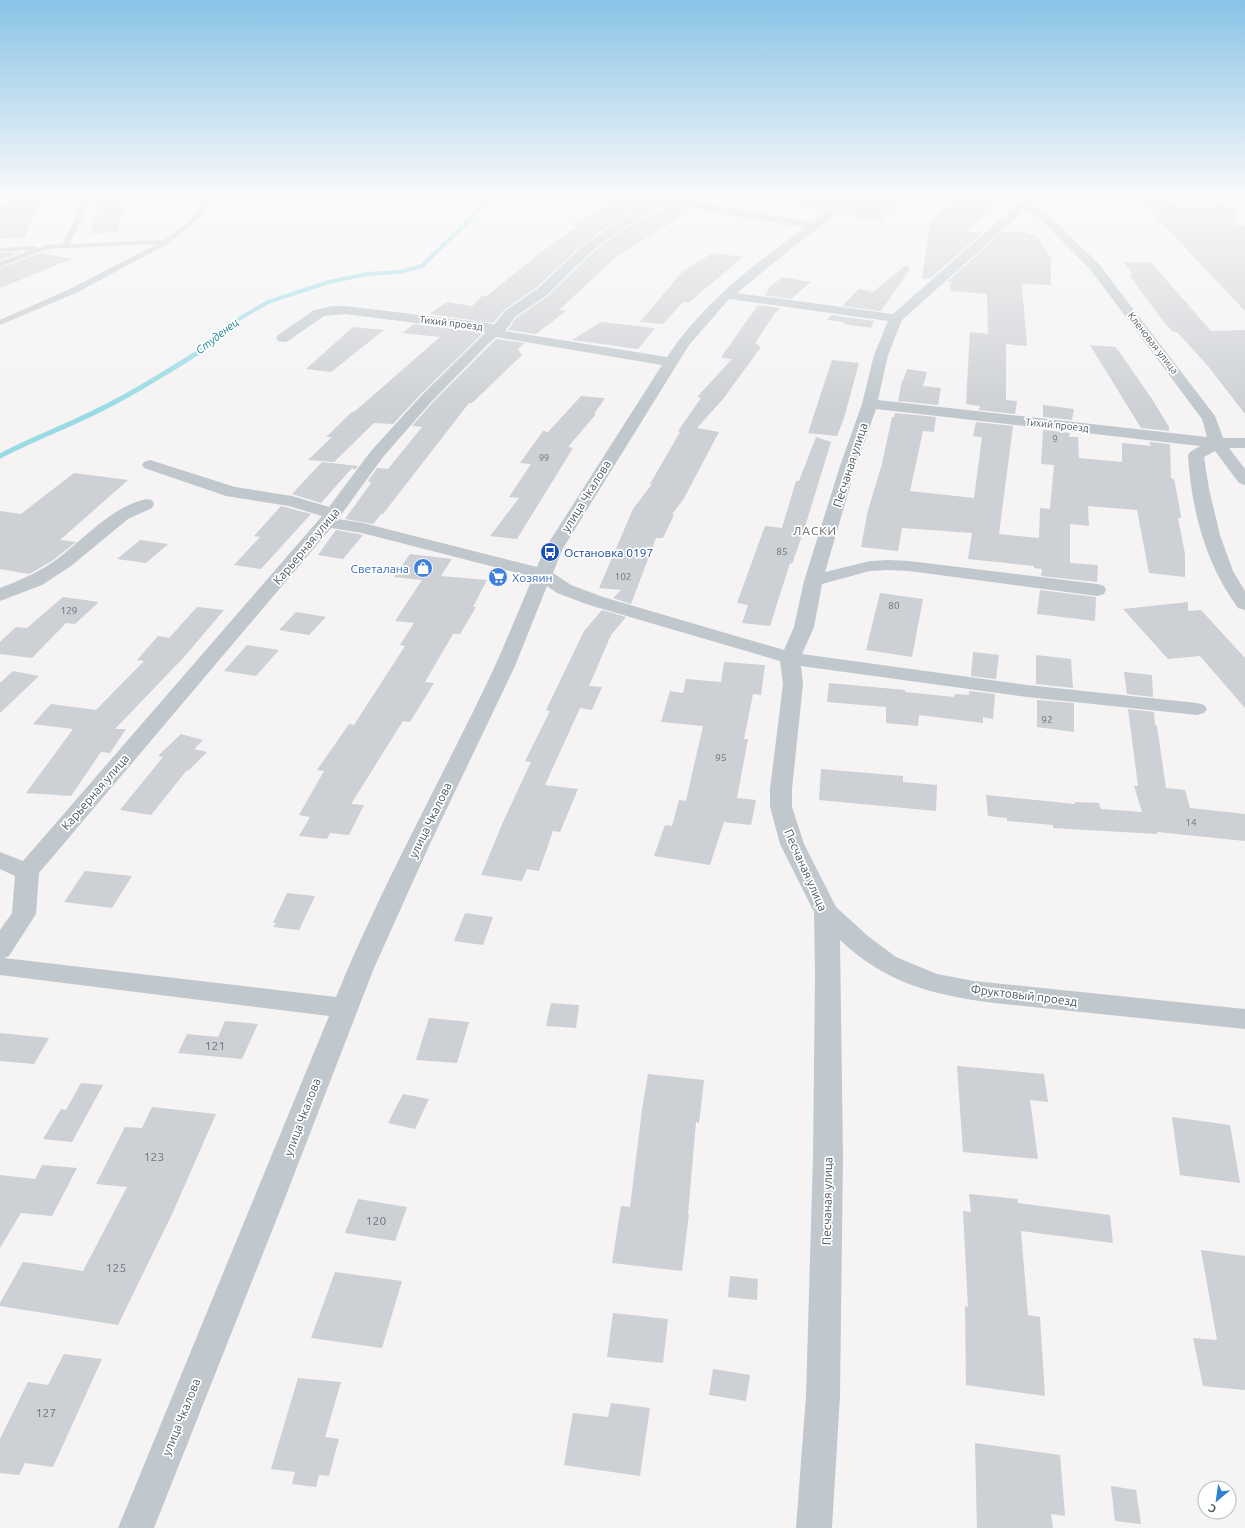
<svg xmlns="http://www.w3.org/2000/svg" width="1245" height="1528" font-family="Ubuntu,sans-serif">
<style>
.lines{fill:none;stroke-linecap:round;stroke-linejoin:round}
.stream-far1{stroke:#9adae4;stroke-width:4}
.stream{stroke:#9adae4;stroke-width:5}
.building{fill:#cdd0d4}
.lane{fill:#c0c8cd;fill-rule:evenodd}
.street{fill:#c0c8cd;fill-rule:evenodd}
.labels{text-anchor:middle;dominant-baseline:central;stroke-width:3.5;stroke-linejoin:round;paint-order:stroke}
.far-number-label{font-size:9px;fill:#6c757c}
.far-street-label{font-size:10px;fill:#4c575e;stroke:#fff}
.number-label{font-size:10px;fill:#6c757c}
.far-water-label{font-size:11px;font-style:italic;fill:#1c8293;stroke:#fff}
.street-label{font-size:12px;fill:#4c575e;stroke:#fff}
.far-quarter-label{font-size:12px;letter-spacing:1px;fill:#606367;stroke:#fff}
.transit-label{font-size:12px;fill:#164399;stroke:#fff;text-anchor:start}
.shop-label{font-size:12px;fill:#366cbe;stroke:#fff;text-anchor:end}
.near-number-label{font-size:12px;fill:#6c757c}
</style>
<rect width="100%" height="100%" fill="#f5f3f3"/>
<g class="lines">
<polyline class="stream-far1" points="201,351 232,323 268,302 329,282 367,274 400,272 422,266 494,196"/>
<path class="stream" d="M0,456c34,-18 71,-31 105,-49 34,-17 65,-37 97,-57"/>
</g>
<g class="building">
<polygon points="42,196 25,237 0,239 0,204 12,204 15,197"/>
<polygon points="795,196 845,196 823,211 794,206"/>
<polygon points="860,196 910,196 880,221 839,214 859,199"/>
<polygon points="958,196 981,196 1002,198 967,232 983,232 930,279 922,278 930,222"/>
<polygon points="636,197 656,200 609,226 581,246 536,288 504,310 493,323 429,314 447,302 472,306 482,296 487,296 541,252 578,226 570,225 616,200 628,202"/>
<polygon points="1140,200 1210,208 1210,203 1234,205 1236,226 1245,226 1245,311"/>
<polygon points="124,204 118,232 91,234 99,205"/>
<polygon points="669,206 692,210 617,256 559,310 566,311 536,334 508,330 516,318 548,296 591,254 619,232"/>
<polygon points="1002,232 1026,232 1027,234 1035,234 1051,258 1051,285 1022,284 1027,346 1006,344 1006,400 1017,401 1015,414 979,410 980,406 966,404 970,332 988,334 987,294 950,291 951,282 947,282"/>
<polygon points="21,252 0,260 0,253"/>
<polygon points="41,253 72,259 0,288 0,268"/>
<polygon points="713,253 743,257 688,303 683,302 663,324 640,322 683,271"/>
<polygon points="1124,262 1151,262 1211,331 1245,330 1245,414 1208,366 1177,332 1173,332 1163,321 1129,275 1133,275"/>
<polygon points="906,265 910,269 881,311 842,306 859,289 873,292"/>
<polygon points="782,277 811,282 791,299 765,295 769,288"/>
<polygon points="758,305 781,308 775,313 755,343 761,347 723,399 697,428 719,432 683,500 672,514 674,515 663,538 656,538 631,604 613,598 621,590 599,588 633,509 652,484 650,484 680,432 678,431 701,398 697,397 732,359 722,358 722,356"/>
<polygon points="832,315 874,321 871,328 844,324 845,322 827,320"/>
<polygon points="601,322 655,328 638,349 572,340"/>
<polygon points="414,324 483,333 421,394 393,424 374,423 334,462 308,460 332,437 326,437 352,412 354,412 440,337 402,333"/>
<polygon points="353,327 384,330 331,372 306,369"/>
<polygon points="496,339 525,343 518,349 522,355 472,403 469,403 383,514 381,514 373,524 345,519 371,483 368,481 377,468 388,469 422,427 412,426 433,402"/>
<polygon points="1090,345 1115,347 1118,350 1152,399 1169,427 1169,431 1141,428"/>
<polygon points="832,360 859,363 844,418 837,436 808,433"/>
<polygon points="907,369 927,372 923,386 941,388 938,405 898,401 902,381 903,381"/>
<polygon points="581,396 605,398 594,414 596,414 568,447 573,448 517,539 490,536 519,498 509,497 531,464 520,463 543,431 548,432"/>
<polygon points="1043,405 1074,409 1072,420 1043,417"/>
<polygon points="895,413 936,417 934,432 923,431 910,491 974,498 982,437 973,436 976,422 1013,426 999,534 1039,538 1040,508 1050,509 1054,465 1041,464 1043,430 1070,433 1069,437 1078,437 1079,458 1122,462 1122,443 1151,446 1149,442 1170,444 1171,478 1174,479 1181,515 1181,518 1178,518 1185,554 1185,577 1149,573 1137,510 1088,506 1089,526 1070,524 1070,563 1098,565 1097,582 1041,576 1042,569 1034,568 1034,566 968,559 972,533 902,528 898,551 861,547 868,510 882,464 892,417 894,417"/>
<polygon points="816,437 831,442 804,530 792,564 790,563 770,626 742,623 748,605 737,603 765,526 782,528 796,481 799,481"/>
<polygon points="322,462 358,466 355,470 352,468 321,503 292,494"/>
<polygon points="74,473 128,480 60,540 76,542 52,561 29,574 0,569 0,511 21,514"/>
<polygon points="281,506 311,514 261,569 234,565 260,537 254,536"/>
<polygon points="336,530 363,535 343,559 318,555"/>
<polygon points="140,540 168,544 146,563 117,559"/>
<polygon points="410,554 452,559 441,576 487,580 473,607 476,607 460,634 453,634 425,682 434,683 410,722 403,721 351,804 364,805 349,835 330,833 327,839 299,836 310,817 299,815 324,771 317,770 349,724 354,725 405,646 400,645 414,623 395,621 422,580 394,577"/>
<polygon points="1040,590 1096,597 1095,621 1037,614"/>
<polygon points="880,593 923,599 912,657 866,650"/>
<polygon points="63,597 99,602 75,624 66,623 32,658 0,654 0,642 16,627 27,628"/>
<polygon points="1188,602 1188,611 1201,610 1245,658 1245,708 1200,656 1168,659 1123,609"/>
<polygon points="197,607 224,610 184,657 115,729 126,729 110,753 101,752 71,796 26,793 73,729 33,724 51,704 96,710 144,661 137,660 158,636 169,638"/>
<polygon points="602,610 626,617 611,635 589,686 602,687 592,710 580,708 545,785 578,789 560,832 553,831 539,871 527,869 522,881 481,875 503,822 531,762 525,761 550,711 546,710 584,631"/>
<polygon points="296,612 326,617 309,635 279,630"/>
<polygon points="247,645 279,650 256,676 224,671"/>
<polygon points="973,652 999,655 996,679 971,676"/>
<polygon points="1036,655 1071,659 1073,688 1036,684"/>
<polygon points="724,662 765,665 761,695 753,694 744,739 748,739 737,798 756,800 751,825 724,822 710,865 654,856 665,825 672,826 679,800 686,801 703,726 661,722 670,691 683,693 686,679 721,682"/>
<polygon points="13,671 39,676 0,713 0,683"/>
<polygon points="1124,672 1152,675 1153,697 1127,694"/>
<polygon points="829,683 905,690 905,692 954,697 955,694 969,695 969,691 995,694 993,719 983,717 983,723 919,715 918,726 886,723 886,707 827,702"/>
<polygon points="1037,700 1074,703 1074,732 1037,727"/>
<polygon points="1128,709 1154,712 1155,725 1157,726 1166,788 1185,790 1190,808 1245,814 1245,841 1157,832 1157,834 1053,828 1053,825 1007,821 1007,818 988,816 986,795 1075,804 1075,802 1099,803 1101,809 1142,812 1134,786 1138,786"/>
<polygon points="181,734 203,740 194,749 207,752 188,771 187,770 151,815 120,810 163,757 158,756"/>
<polygon points="821,769 903,776 903,782 937,785 936,811 819,800"/>
<polygon points="85,871 132,876 112,908 64,902"/>
<polygon points="287,893 315,896 299,930 273,927 276,923 273,923"/>
<polygon points="465,913 493,917 483,945 454,941"/>
<polygon points="551,1003 579,1005 576,1028 546,1026"/>
<polygon points="429,1018 469,1022 457,1063 416,1060"/>
<polygon points="225,1021 258,1024 242,1059 178,1053 187,1034 218,1037"/>
<polygon points="0,1033 49,1038 34,1064 0,1061"/>
<polygon points="957,1066 1044,1074 1048,1102 1030,1100 1038,1159 963,1152"/>
<polygon points="648,1074 704,1080 699,1123 696,1122 688,1214 689,1214 682,1271 612,1263 621,1206 630,1207 642,1110"/>
<polygon points="81,1083 103,1085 72,1142 43,1139 61,1109 66,1110"/>
<polygon points="403,1094 429,1099 415,1129 388,1123"/>
<polygon points="152,1107 216,1114 173,1212 118,1325 0,1306 0,1303 23,1262 83,1271 127,1187 96,1184 125,1127 142,1128"/>
<polygon points="1172,1117 1230,1125 1240,1183 1180,1175"/>
<polygon points="42,1165 77,1168 52,1216 21,1213 0,1248 0,1175 35,1179"/>
<polygon points="969,1194 1018,1199 1018,1203 1110,1215 1113,1243 1021,1231 1028,1315 1040,1317 1045,1396 966,1385 965,1306 968,1307 963,1211 971,1212"/>
<polygon points="358,1199 407,1207 395,1241 345,1233"/>
<polygon points="1201,1250 1245,1256 1245,1390 1203,1386 1193,1338 1217,1340"/>
<polygon points="335,1272 402,1281 382,1348 311,1338"/>
<polygon points="730,1276 758,1279 757,1300 728,1297"/>
<polygon points="613,1313 668,1319 663,1363 607,1357"/>
<polygon points="64,1354 102,1359 53,1467 25,1463 19,1475 0,1473 0,1439 28,1382 48,1385"/>
<polygon points="713,1369 750,1375 746,1401 709,1395"/>
<polygon points="298,1378 341,1382 325,1437 339,1439 329,1476 319,1475 316,1487 292,1484 295,1472 271,1469"/>
<polygon points="611,1403 650,1408 640,1476 564,1465 573,1413 608,1417"/>
<polygon points="975,1443 1060,1455 1065,1516 1051,1514 1053,1528 977,1528"/>
<polygon points="1111,1486 1136,1490 1141,1524 1115,1521"/>
</g>
<g class="lines">
<path class="lane" d="M72,196h6l1,4 7,1 36,-5h92l-2,6 -13,16 -30,25 -91,49 -78,33v-5l72,-32 85,-44 -110,5 -47,18v-5l31,-12 -31,2v-4l34,-2 3,2 9,-3 16,-1 20,-39 -8,-2zM175,198l32,1 -12,17 -32,25 -3,-1 -90,4 18,-39 37,-5z"/>
<g class="street">
<path d="M668,196h13l-2,3 132,23 36,-26h12l-1,2 -65,49 -56,46 156,21 128,-113 7,-5h11l-7,7 15,11 51,49 117,153 8,22h22v10h-16l16,21v16l-6,-2 -24,-32 -11,6 5,32 11,46 13,36 12,20v19l-7,-2c-32,-43 -47,-99 -50,-153l2,-3 10,-6 -324,-37 -20,57 -31,106 45,-11 18,-1 21,1 188,23 7,2 2,4 -2,4 -7,2 -188,-25 -21,-1 -18,1 -48,13 -8,43 -12,27 225,31 170,18 7,2 3,4 -3,4 -7,2 -170,-18 -226,-31 2,18 -11,105v18l12,37 32,63 33,30 27,20 41,17 37,7 271,28v20l-251,-26c-61,-8 -109,-20 -154,-63l3,216 -3,240 -8,132h-36l10,-132 7,-240 2,-182 -1,-62 -34,-68 -10,-37v-18l13,-105 -3,-23 -191,-56 -32,-12 -10,-7 -32,80 -86,180 -55,122 -89,230 -131,330h-36l211,-512 -329,-41v-45l12,-17 3,-37 -15,-7v-17l23,9 299,-345 -33,-10 -63,-10 -82,-28 -2,-3 2,-3 6,-2 85,27 57,9 37,11 42,-56 51,-56 64,-63 -141,-18 -21,2 -36,25 -5,1 -5,-1 -2,-3 2,-3 36,-25 18,-4h13l142,17 7,2 11,-14 32,-22 45,-42 28,-20 29,-17zM669,204l135,24c-51,37 -102,76 -137,129l-162,-26 10,-14 32,-22 43,-42 28,-22zM1026,209l13,9 51,51 112,150 5,18 -329,-37 10,-45 14,-35zM729,299l159,22 -14,34 -12,49 -22,62 -36,115 -10,46 -10,23 -181,-53 -32,-12 -18,-12 9,-23 127,-205zM496,337l166,28 -118,185 -7,17 -174,-44 -25,-4 45,-62 49,-56 56,-57zM331,528l31,5 171,44c-13,30 -25,60 -38,89 -52,111 -113,218 -159,331l-332,-39 5,-2 27,-42 3,-41z"/>
<path d="M146,499l6,1 2,4 -2,4 -24,11 -57,47 -29,19 -42,16v-13c21,-8 42,-17 60,-31 27,-21 52,-50 86,-58z"/>
</g>
</g>
<linearGradient id="sky" x2="0" y2="1"><stop stop-color="#89c3e6"/><stop offset="0.48" stop-color="#fafafa"/><stop offset="1" stop-color="#fafafa" stop-opacity="0"/></linearGradient>
<rect width="1245" height="410" fill="url(#sky)"/>
<defs>
<symbol id="bus-disc" viewBox="-11 -11 22 22"><circle r="9.5" fill="#1a4fb4" stroke="#fff"/><path d="M-5-6H5V4H4V6H2V4H-2V6H-4V4H-5ZM-3.5-4V0h7V-4ZM-3.5 1.2v1.5H-2V1.2ZM2 1.2v1.5H3.5V1.2Z" fill="#fff"/></symbol>
<symbol id="shop-disc" viewBox="-11 -11 22 22"><circle r="9.5" fill="#3f7fe0" stroke="#fff"/><path d="M-5-2.5h2.3a2.7 3.5 0 0 1 5.4 0H5L5.5 6h-11ZM-1.5-2.5h3a1.5 2.3 0 0 0-3 0Z" fill="#fff"/></symbol>
<symbol id="supermarket-disc" viewBox="-11 -11 22 22"><circle r="9.5" fill="#3f7fe0" stroke="#fff"/><path d="M-6-5.5h2.5l.6 2H6L4.5 2H-2.5L-4.4-4H-6ZM-1.5 3.2a1.3 1.3 0 1 0 .1 0ZM3 3.2a1.3 1.3 0 1 0 .1 0Z" fill="#fff"/></symbol>
</defs>
<g fill-rule="evenodd">
<use href="#bus-disc" x="539" y="541" width="22" height="22"/>
<use href="#shop-disc" x="412" y="557" width="22" height="22"/>
<use href="#supermarket-disc" x="487" y="566" width="22" height="22"/>
</g>
<g class="labels">
<g class="far-number-label">
<text x="1055" y="439">9</text>
<text x="544" y="458">99</text>
</g>
<g class="far-street-label">
<text transform="translate(451 323) rotate(7)">Тихий проезд</text>
<text transform="translate(1153 343) rotate(52)">Кленовая улица</text>
<text transform="translate(1057 425) rotate(6)">Тихий проезд</text>
</g>
<g class="number-label">
<text x="782" y="551">85</text>
<text x="623" y="576">102</text>
<text x="894" y="605">80</text>
<text x="69" y="610">129</text>
<text x="1047" y="719">92</text>
<text x="721" y="757">95</text>
<text x="1191" y="822">14</text>
</g>
<g class="far-water-label">
<text transform="translate(217 336) rotate(-38)">Студенец</text>
</g>
<g class="street-label">
<text transform="translate(850 465) rotate(-72)">Песчаная улица</text>
<text transform="translate(586 496) rotate(-58)">улица Чкалова</text>
<text transform="translate(306 546) rotate(-50)">Карьерная улица</text>
<text transform="translate(95 792) rotate(-49)">Карьерная улица</text>
<text transform="translate(430 820) rotate(-64)">улица Чкалова</text>
<text transform="translate(806 870) rotate(66)">Песчаная улица</text>
<text transform="translate(1024 995) rotate(7)">Фруктовый проезд</text>
<text transform="translate(302 1117) rotate(-69)">улица Чкалова</text>
<text transform="translate(827 1201) rotate(-89)">Песчаная улица</text>
<text transform="translate(181 1417) rotate(-68)">улица Чкалова</text>
</g>
<g class="far-quarter-label">
<text x="815" y="530">ЛАСКИ</text>
</g>
<g class="transit-label">
<text x="564" y="552">Остановка 0197</text>
</g>
<g class="shop-label">
<text x="409" y="568">Светалана</text>
<text x="512" y="577" text-anchor="start">Хозяин</text>
</g>
<g class="near-number-label">
<text x="215" y="1045">121</text>
<text x="154" y="1156">123</text>
<text x="376" y="1220">120</text>
<text x="116" y="1267">125</text>
<text x="46" y="1412">127</text>
</g>
</g>
<g transform="translate(1217 1500) rotate(209)"><circle r="19" fill="#ffffff" stroke="#b7bcbf"/>
<path d="M0-3L7 15L0 10L-7 15Z" fill="#3082d2"/>
<text y="-6" font-size="11" font-weight="bold" text-anchor="middle" fill="#4c575e">С</text>
</g>
</svg>
